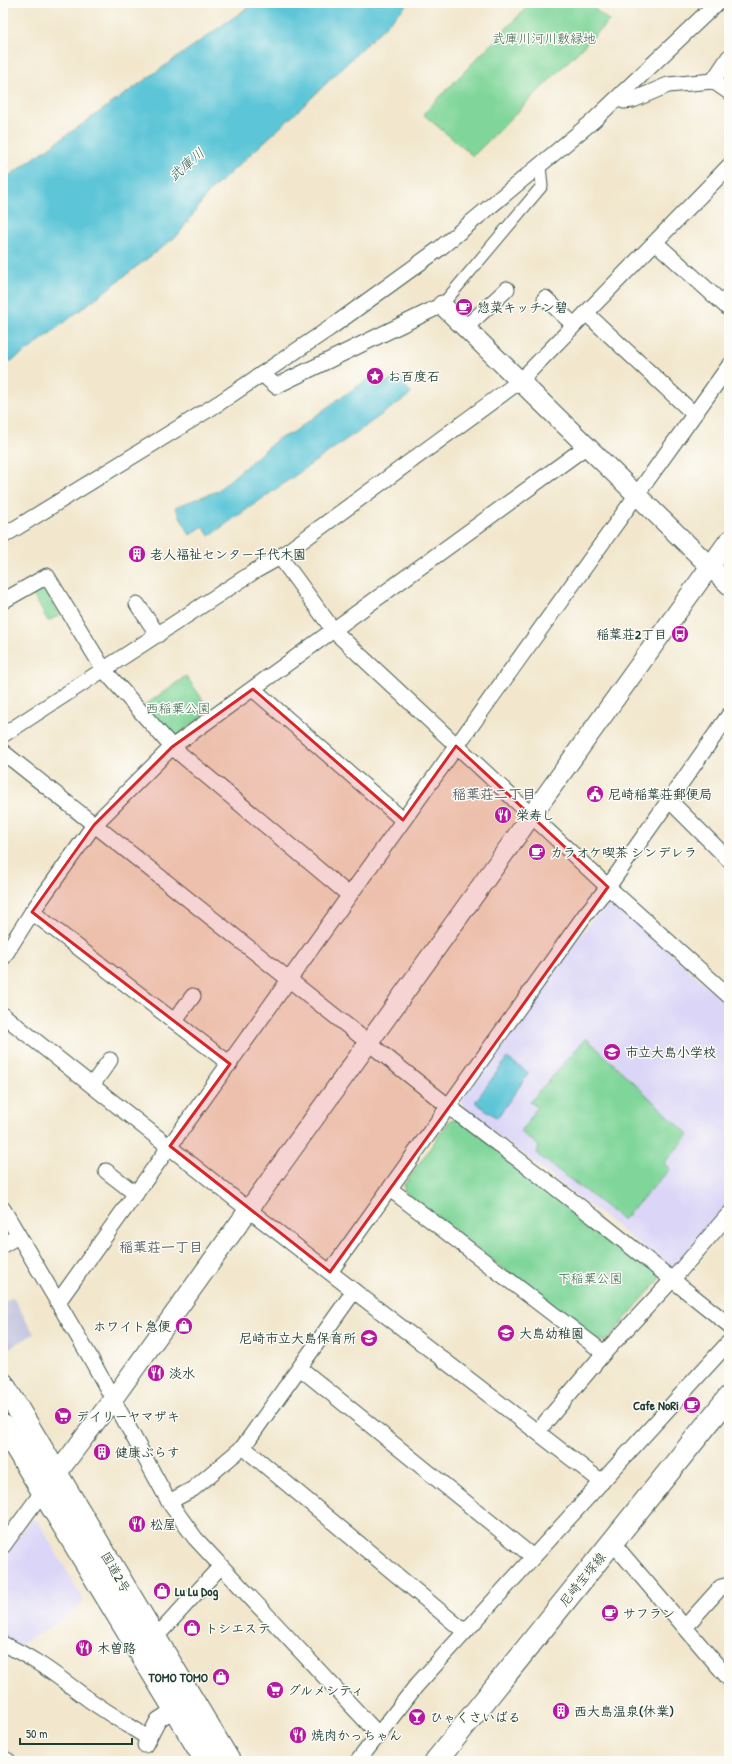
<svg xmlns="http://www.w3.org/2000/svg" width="732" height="1764" font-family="'Patrick Hand','Klee One',sans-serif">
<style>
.built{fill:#dbd6f7}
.industrial{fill:#c1c2dd}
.green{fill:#80d69a;stroke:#508a67}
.water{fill:#5bc5d7;stroke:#3d8186}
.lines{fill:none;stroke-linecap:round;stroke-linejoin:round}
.pedestrian-casing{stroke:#3f564b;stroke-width:13}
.minor-casing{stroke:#3f564b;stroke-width:17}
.tertiary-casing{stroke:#3f564b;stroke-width:21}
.primary-casing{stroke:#3f564b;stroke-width:24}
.trunk-casing{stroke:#3f564b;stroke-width:24}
.pedestrian{stroke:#fff;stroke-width:11}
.minor{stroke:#fff;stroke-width:15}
.tertiary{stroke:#fff;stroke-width:19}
.primary{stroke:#fff;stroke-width:22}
.trunk{stroke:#fff;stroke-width:22}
.marked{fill:#d62828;fill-opacity:0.2;stroke:#d62828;stroke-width:3;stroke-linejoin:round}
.labels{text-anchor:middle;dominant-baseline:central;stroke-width:3;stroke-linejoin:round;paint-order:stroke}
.park-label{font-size:13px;fill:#37634e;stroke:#fdfcf7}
.poi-label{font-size:13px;font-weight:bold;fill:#1f3d34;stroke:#fdfcf7;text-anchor:start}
.street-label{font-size:13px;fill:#1f3d34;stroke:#fdfcf7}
.water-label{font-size:14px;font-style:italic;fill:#2e5f5d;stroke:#fdfcf7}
.neighbourhood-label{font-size:14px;font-weight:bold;fill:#596068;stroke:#fdfcf7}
</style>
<rect width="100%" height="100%" fill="#fdfcf7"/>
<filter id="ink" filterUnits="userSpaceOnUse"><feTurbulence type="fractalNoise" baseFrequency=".025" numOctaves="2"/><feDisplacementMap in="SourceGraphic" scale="8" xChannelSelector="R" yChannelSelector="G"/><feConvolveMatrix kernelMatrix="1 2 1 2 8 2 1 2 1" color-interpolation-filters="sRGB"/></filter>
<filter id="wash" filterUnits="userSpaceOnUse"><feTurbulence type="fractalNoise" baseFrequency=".012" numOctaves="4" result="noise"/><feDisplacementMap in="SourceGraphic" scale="16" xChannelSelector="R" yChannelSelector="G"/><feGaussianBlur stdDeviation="0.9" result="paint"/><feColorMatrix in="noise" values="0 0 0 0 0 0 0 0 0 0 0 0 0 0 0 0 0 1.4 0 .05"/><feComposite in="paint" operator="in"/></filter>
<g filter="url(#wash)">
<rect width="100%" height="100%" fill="#f2e7cd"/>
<g class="built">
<polygon points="607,900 617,902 729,1006 729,1203 675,1266 669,1267 464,1109 461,1098"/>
<polygon points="32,1519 38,1521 84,1601 74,1611 55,1624 20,1645 3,1640 3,1557"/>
</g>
<polygon class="industrial" points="13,1297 34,1334 6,1350 3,1344 3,1302"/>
<g class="green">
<polygon points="531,3 588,3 609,21 473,156 423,114"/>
<polygon points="43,586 60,615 48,621 32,593"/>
<polygon points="186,676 210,710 175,738 170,737 144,706"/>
<polygon points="586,1038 689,1135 664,1163 670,1169 623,1220 537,1154 539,1146 521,1132 537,1107 530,1102"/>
<polygon points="458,1119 660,1274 659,1280 606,1341 595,1340 404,1191 404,1185 450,1120"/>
</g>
<g class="water">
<polygon points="254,3 409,3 297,112 209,192 178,235 27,351 3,366 3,180"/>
<polygon points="399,375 411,394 209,536 203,526 190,535 175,507 217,491 279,438 291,434 337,400 372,377 381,386"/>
<polygon points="507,1058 529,1073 497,1118 475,1102"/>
</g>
</g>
<g filter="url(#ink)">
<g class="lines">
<defs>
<polyline id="pedestrian" points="442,305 542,186 540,165"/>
<g id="minor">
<polyline points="729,57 713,81 729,92"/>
<polyline points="620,96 624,101 633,100 668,85 713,81"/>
<polyline points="656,243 729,309"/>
<polyline points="545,298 574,325"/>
<polyline points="586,313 694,414"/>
<polyline points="465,328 507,289"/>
<polyline points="262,374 276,386 442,305"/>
<polyline points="3,536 219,403 330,328 439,249 593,121 717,3"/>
<polyline points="280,557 334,631 608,887 729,996"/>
<polyline points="3,601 47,576 104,670 172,747 349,895"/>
<polyline points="137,604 158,635"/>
<polyline points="253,689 403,820"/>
<polyline points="3,735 255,571 280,557 520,381 729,166"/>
<polyline points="3,752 448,1106 595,1218 729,1325"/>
<polyline points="668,799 729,860"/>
<polyline points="32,912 230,1064"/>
<polyline points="3,958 32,912 94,825 172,747 587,446"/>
<polyline points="3,1015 249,1210 602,1482"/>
<polyline points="174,1021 193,996"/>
<polyline points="92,1085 110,1060"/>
<polyline points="106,1171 136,1194"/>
<polyline points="390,1189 604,1353"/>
<polyline points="3,1209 90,1357 169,1502 195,1538 378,1734"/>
<polyline points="3,1245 18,1236"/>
<polyline points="330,1272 585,915 608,887 729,715"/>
<polyline points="58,1302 729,366"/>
<polyline points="300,1368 533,1557"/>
<polyline points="538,1431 604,1353 673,1279 729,1214"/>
<polyline points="243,1447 465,1632"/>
<polyline points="169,1502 193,1489 243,1447 354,1291"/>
<polyline points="612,1542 729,1679"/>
<polyline points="3,1546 43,1491"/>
<polyline points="685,1627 721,1587 729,1585"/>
<polyline points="155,1638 220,1567"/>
<path d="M3,1644c32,14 58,35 85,55 20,14 40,26 60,39"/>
<polyline points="145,1745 158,1720 175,1709"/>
<polyline points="3,1758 8,1761"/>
<polyline points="358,1761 416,1686 729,1342"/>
</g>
<g id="tertiary">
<polyline points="442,305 729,585"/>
<polyline points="49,1484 113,1399 729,540"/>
</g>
<polyline id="primary" points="436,1761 729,1397"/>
<g id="trunk">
<polyline points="3,1384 229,1761"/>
<polyline points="3,1426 206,1761"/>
</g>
</defs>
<use href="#pedestrian" class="pedestrian-casing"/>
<use href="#minor" class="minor-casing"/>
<use href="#tertiary" class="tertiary-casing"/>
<use href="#primary" class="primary-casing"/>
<use href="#trunk" class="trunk-casing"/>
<use href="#pedestrian" class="pedestrian"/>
<use href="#minor" class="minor"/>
<use href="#tertiary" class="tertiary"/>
<use href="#primary" class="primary"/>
<use href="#trunk" class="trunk"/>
</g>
</g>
<path class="marked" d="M253,689l150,131 53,-74 152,141 -278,385 -160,-126 60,-82 -198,-152 62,-87 78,-78z"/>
<defs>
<symbol id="cafe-disc" viewBox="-11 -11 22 22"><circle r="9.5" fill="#b5179e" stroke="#fdfcf7"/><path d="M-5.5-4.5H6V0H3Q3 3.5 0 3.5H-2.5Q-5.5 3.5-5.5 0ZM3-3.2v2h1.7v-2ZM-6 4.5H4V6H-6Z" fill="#fff"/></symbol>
<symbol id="sight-disc" viewBox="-11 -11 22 22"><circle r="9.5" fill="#b5179e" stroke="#fdfcf7"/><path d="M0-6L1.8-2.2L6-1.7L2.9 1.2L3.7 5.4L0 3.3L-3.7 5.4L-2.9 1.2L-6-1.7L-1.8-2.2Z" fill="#fff"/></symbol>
<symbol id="building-disc" viewBox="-11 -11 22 22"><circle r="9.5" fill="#b5179e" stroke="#fdfcf7"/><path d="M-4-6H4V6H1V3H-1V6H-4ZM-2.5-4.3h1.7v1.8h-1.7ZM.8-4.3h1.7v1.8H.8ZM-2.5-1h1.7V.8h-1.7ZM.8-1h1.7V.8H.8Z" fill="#fff"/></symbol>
<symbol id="bus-disc" viewBox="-11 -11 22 22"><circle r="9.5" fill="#b5179e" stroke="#fdfcf7"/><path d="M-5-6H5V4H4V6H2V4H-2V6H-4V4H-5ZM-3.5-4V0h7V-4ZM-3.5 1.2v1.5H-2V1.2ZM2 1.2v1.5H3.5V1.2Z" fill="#fff"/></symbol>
<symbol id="civic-disc" viewBox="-11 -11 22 22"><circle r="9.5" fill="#b5179e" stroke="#fdfcf7"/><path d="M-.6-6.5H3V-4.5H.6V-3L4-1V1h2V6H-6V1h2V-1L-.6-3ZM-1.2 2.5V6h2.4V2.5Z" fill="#fff"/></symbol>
<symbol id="restaurant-disc" viewBox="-11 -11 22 22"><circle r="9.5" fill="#b5179e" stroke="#fdfcf7"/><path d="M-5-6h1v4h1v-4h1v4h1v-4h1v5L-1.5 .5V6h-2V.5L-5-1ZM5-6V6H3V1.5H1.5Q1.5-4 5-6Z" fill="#fff"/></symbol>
<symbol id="school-disc" viewBox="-11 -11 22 22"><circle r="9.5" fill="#b5179e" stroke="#fdfcf7"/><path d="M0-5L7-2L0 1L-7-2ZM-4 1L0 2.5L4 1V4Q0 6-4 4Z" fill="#fff"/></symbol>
<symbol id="shop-disc" viewBox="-11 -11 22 22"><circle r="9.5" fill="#b5179e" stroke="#fdfcf7"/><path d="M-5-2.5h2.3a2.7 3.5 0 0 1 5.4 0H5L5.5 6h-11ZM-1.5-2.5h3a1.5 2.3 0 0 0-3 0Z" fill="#fff"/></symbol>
<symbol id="supermarket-disc" viewBox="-11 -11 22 22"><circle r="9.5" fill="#b5179e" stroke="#fdfcf7"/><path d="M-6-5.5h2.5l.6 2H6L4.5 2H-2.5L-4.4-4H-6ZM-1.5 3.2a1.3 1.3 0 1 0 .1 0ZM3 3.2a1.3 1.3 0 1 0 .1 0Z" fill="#fff"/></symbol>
<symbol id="bar-disc" viewBox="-11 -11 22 22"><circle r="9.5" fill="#b5179e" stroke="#fdfcf7"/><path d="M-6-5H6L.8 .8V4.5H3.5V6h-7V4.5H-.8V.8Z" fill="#fff"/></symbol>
</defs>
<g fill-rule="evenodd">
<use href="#cafe-disc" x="454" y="297" width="20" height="20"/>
<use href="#sight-disc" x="365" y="366" width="20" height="20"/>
<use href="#building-disc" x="127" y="544" width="20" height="20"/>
<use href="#bus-disc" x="670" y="624" width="20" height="20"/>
<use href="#civic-disc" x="585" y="784" width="20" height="20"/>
<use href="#restaurant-disc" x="493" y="805" width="20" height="20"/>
<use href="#cafe-disc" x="527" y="842" width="20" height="20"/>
<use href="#school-disc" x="602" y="1042" width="20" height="20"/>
<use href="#shop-disc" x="174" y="1316" width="20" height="20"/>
<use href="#school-disc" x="496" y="1323" width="20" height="20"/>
<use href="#school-disc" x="359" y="1328" width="20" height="20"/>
<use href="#restaurant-disc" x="146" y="1363" width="20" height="20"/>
<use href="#cafe-disc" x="682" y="1395" width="20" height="20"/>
<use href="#supermarket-disc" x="53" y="1406" width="20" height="20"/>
<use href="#building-disc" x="92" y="1442" width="20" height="20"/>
<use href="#restaurant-disc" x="127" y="1514" width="20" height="20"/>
<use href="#shop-disc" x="152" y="1581" width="20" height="20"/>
<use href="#cafe-disc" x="600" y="1603" width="20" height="20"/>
<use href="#shop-disc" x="182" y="1618" width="20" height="20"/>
<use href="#restaurant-disc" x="74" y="1638" width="20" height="20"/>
<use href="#shop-disc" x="211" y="1667" width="20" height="20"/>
<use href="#supermarket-disc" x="265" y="1680" width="20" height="20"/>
<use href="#building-disc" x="551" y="1701" width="20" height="20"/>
<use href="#bar-disc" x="407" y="1707" width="20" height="20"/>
<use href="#restaurant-disc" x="288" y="1725" width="20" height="20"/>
</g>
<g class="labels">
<g class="park-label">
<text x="544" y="38">武庫川河川敷緑地</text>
<text x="178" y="708">西稲葉公園</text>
<text x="590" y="1278">下稲葉公園</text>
</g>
<g class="poi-label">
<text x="477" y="307">惣菜キッチン碧</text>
<text x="388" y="376">お百度石</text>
<text x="150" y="554">老人福祉センター千代木園</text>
<text x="667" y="634" text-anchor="end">稲葉荘2丁目</text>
<text x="608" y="794">尼崎稲葉荘郵便局</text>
<text x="516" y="815">栄寿し</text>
<text x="550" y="852">カラオケ喫茶 シンデレラ</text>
<text x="625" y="1052">市立大島小学校</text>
<text x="171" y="1326" text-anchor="end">ホワイト急便</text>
<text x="519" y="1333">大島幼稚園</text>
<text x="356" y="1338" text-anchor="end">尼崎市立大島保育所</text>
<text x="169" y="1373">淡水</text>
<text x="679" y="1405" text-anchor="end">Cafe NoRi</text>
<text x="76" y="1416">デイリーヤマザキ</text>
<text x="115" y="1452">健康ぷらす</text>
<text x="150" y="1524">松屋</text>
<text x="175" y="1591">Lu Lu Dog</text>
<text x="623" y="1613">サフラン</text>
<text x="205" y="1628">トシエステ</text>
<text x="97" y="1648">木曽路</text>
<text x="208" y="1677" text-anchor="end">TOMO TOMO</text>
<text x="288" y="1690">グルメシティ</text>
<text x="574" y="1711">西大島温泉(休業)</text>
<text x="430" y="1717">ひゃくさいばる</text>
<text x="311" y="1735">焼肉かっちゃん</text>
</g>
<g class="street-label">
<text transform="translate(116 1572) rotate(60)">国道2号</text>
<text transform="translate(582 1579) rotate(-51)">尼崎宝塚線</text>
</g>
<g class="water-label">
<text transform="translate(186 164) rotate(-41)">武庫川</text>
</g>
<g class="neighbourhood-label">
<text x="494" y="793">稲葉荘二丁目</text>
<text x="161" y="1246">稲葉荘一丁目</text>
</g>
</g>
<rect width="732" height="1764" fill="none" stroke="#fdfcf7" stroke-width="16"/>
<path d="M20 1738v6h112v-6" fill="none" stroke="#1f3d34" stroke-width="2"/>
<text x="26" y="1738" font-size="12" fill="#1f3d34" stroke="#fdfcf7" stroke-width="3" paint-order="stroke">50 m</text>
</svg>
